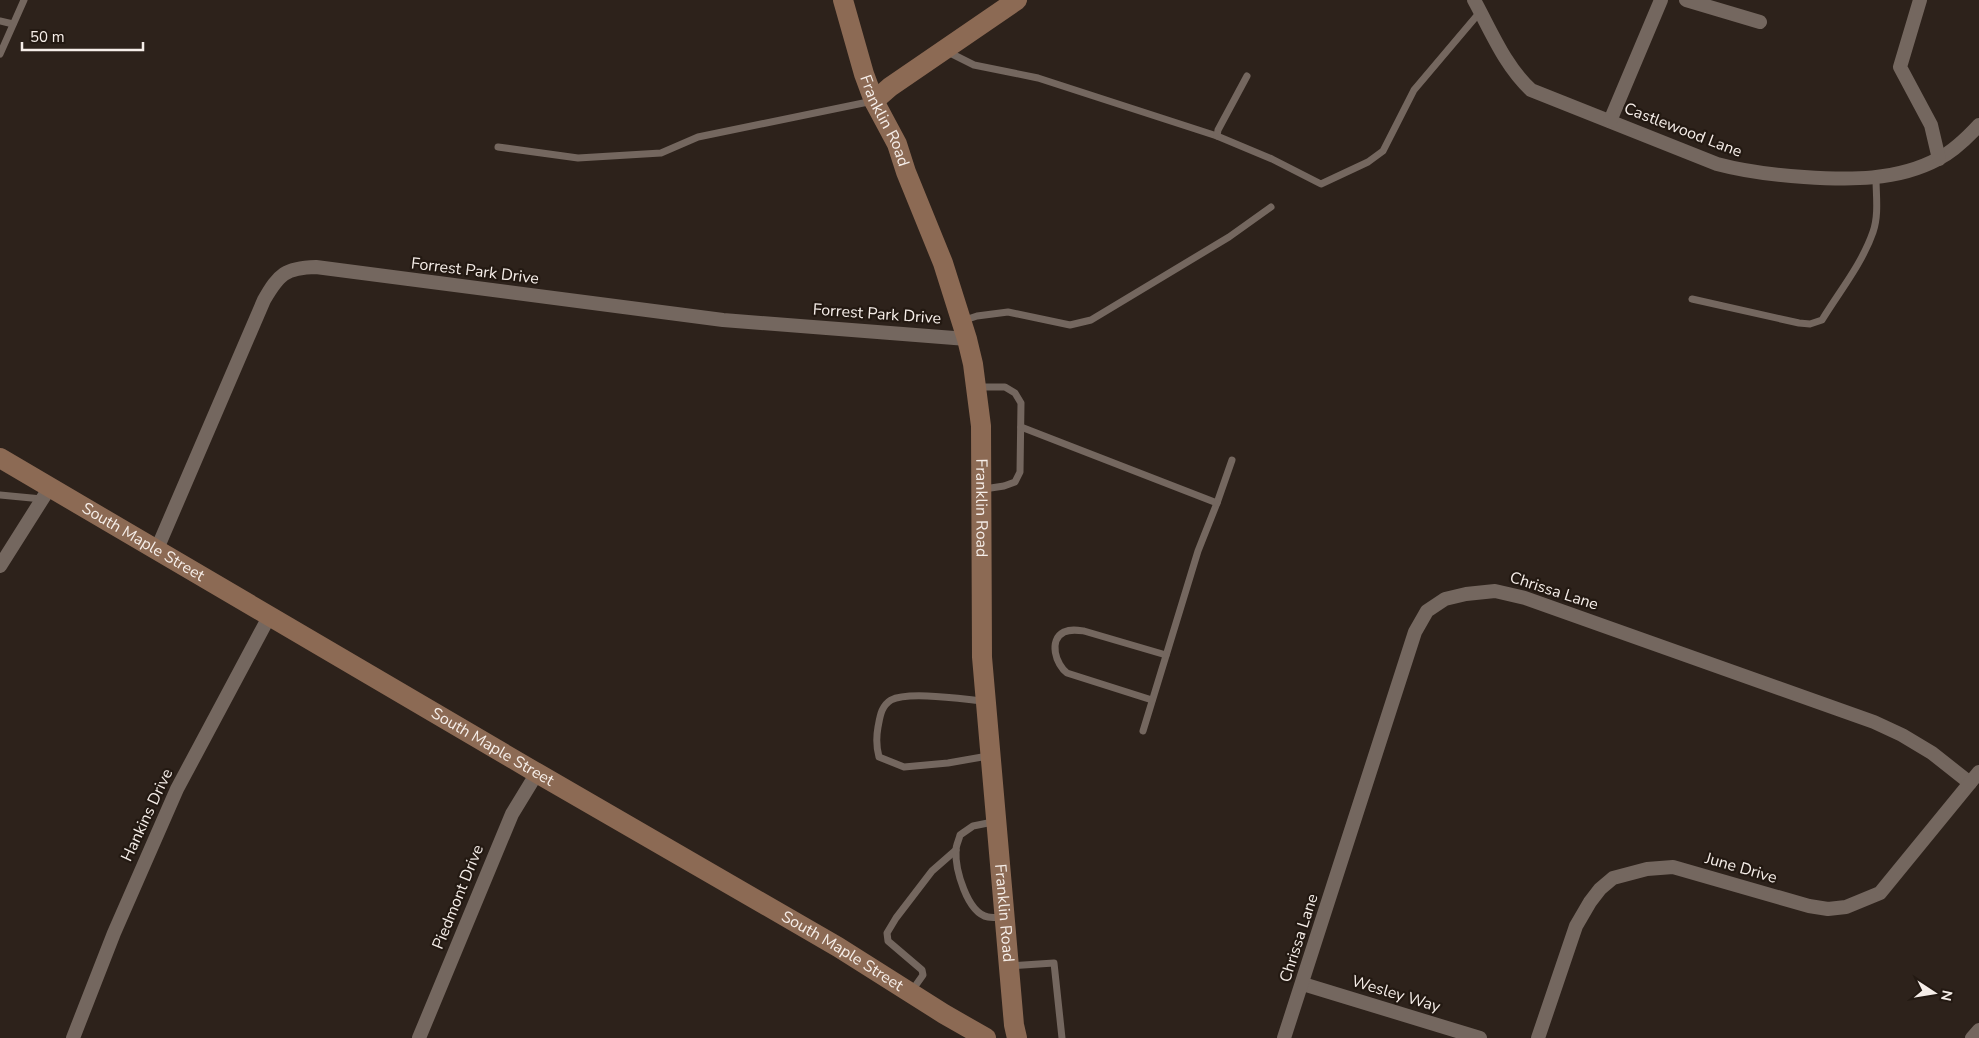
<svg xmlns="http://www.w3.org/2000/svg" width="1979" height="1038" font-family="'Nunito Sans',sans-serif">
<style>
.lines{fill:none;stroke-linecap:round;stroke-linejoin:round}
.lane{stroke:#74675f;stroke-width:7}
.street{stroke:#74675f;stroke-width:14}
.secondary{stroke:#8c6a54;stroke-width:20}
.labels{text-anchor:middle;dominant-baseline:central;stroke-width:4.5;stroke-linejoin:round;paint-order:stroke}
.street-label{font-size:16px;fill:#f6eee9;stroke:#231912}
</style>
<rect width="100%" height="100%" fill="#2d221b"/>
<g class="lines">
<g class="lane">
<polyline points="0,21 13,24"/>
<polyline points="946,51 974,65 1038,78 1217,136"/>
<polyline points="0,54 24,0"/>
<polyline points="1247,76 1218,130 1217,136 1272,159 1321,184 1368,162 1383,151 1414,90 1480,12"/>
<polyline points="498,147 578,158 661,153 698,137 873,101"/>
<path d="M1692,299l107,24 11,1 12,-4c17,-28 40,-56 51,-88 6,-17 3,-37 3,-54"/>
<polyline points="962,321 977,316 1008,312 1070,325 1091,320 1229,237 1271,207"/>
<polyline points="976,387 1005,387 1015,393 1021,403 1020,472 1015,482 1004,486 984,489"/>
<polyline points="1021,427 1217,503 1198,551 1143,731"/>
<polyline points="0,495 42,499"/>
<polyline points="1217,503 1232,460"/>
<path d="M1152,700l-85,-27c-11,-8 -19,-33 -3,-41 7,-3 13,-2 20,-1l82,24"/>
<path d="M983,701c-21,-2 -75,-10 -92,-1 -10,6 -11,17 -13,27 -2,11 -2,19 1,30l25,10 44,-4 40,-7"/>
<path d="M993,822l-20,4 -13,9c-1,5 -4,10 -4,15 -1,19 11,63 32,67 5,1 11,0 16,0"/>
<polyline points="1010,966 1054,963 1062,1038"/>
<polyline points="911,992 923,975 922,970 888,941 887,933 896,918 932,871 956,850"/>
</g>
<g class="street">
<path d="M1474,0c17,31 31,66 57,90l186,74c30,8 56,11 87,13 45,3 93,4 134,-18 16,-8 29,-21 41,-34"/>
<polyline points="1686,0 1760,22"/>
<polyline points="1920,0 1900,67 1931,125 1939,159"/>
<polyline points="1610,121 1661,0"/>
<path d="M157,549l107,-249c15,-26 21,-32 52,-33l407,53 244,19"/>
<polyline points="0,566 50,487"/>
<polyline points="1303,984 1480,1038"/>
<polyline points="73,1038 114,933 177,789 270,615"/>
<polyline points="419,1038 512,814 537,773"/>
<polyline points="1284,1038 1415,632 1427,611 1445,599 1466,594 1495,591 1525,598 1874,722 1902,735 1932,753 1970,783"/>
<polyline points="1538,1038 1576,926 1590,902 1600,889 1613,878 1647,869 1673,867 1809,906 1828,909 1846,907 1880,893 1979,772"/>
<polyline points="1972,1038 1979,1030"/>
</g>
<g class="secondary">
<path id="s1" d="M843,0l21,74 10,27 23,43 9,28 37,91 24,76 6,25 8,62 1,231 32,368 3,13"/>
<polyline points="874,101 890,87 1017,0"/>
<path id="s2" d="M0,458l537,315 301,174 106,67 42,24"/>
</g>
</g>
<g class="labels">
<g class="street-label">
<text stroke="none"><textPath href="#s1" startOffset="128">Franklin Road</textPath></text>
<text transform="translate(1683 130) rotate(21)">Castlewood Lane</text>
<text transform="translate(475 271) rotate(7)">Forrest Park Drive</text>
<text transform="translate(877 314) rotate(4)">Forrest Park Drive</text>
<text stroke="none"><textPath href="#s1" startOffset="532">Franklin Road</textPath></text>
<text stroke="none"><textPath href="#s2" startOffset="166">South Maple Street</textPath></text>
<text transform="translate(1554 591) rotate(18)">Chrissa Lane</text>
<text stroke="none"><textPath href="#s2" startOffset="571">South Maple Street</textPath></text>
<text transform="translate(147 815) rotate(-65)">Hankins Drive</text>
<text transform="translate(1741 868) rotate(16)">June Drive</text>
<text transform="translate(458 897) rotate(-68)">Piedmont Drive</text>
<text stroke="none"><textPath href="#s1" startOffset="938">Franklin Road</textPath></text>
<text transform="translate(1299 938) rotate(-72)">Chrissa Lane</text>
<text stroke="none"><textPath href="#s2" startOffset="976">South Maple Street</textPath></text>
<text transform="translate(1396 994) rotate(17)">Wesley Way</text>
</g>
</g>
<g transform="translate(1934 993) rotate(102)" stroke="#231912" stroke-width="4" paint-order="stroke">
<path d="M0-4L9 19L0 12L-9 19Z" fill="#f6eee9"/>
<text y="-8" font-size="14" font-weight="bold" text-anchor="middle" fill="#f6eee9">N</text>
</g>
<path d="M22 42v8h121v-8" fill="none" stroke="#f6eee9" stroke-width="2.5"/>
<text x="30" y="42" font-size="15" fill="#f6eee9" stroke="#231912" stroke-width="4" paint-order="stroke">50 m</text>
</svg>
